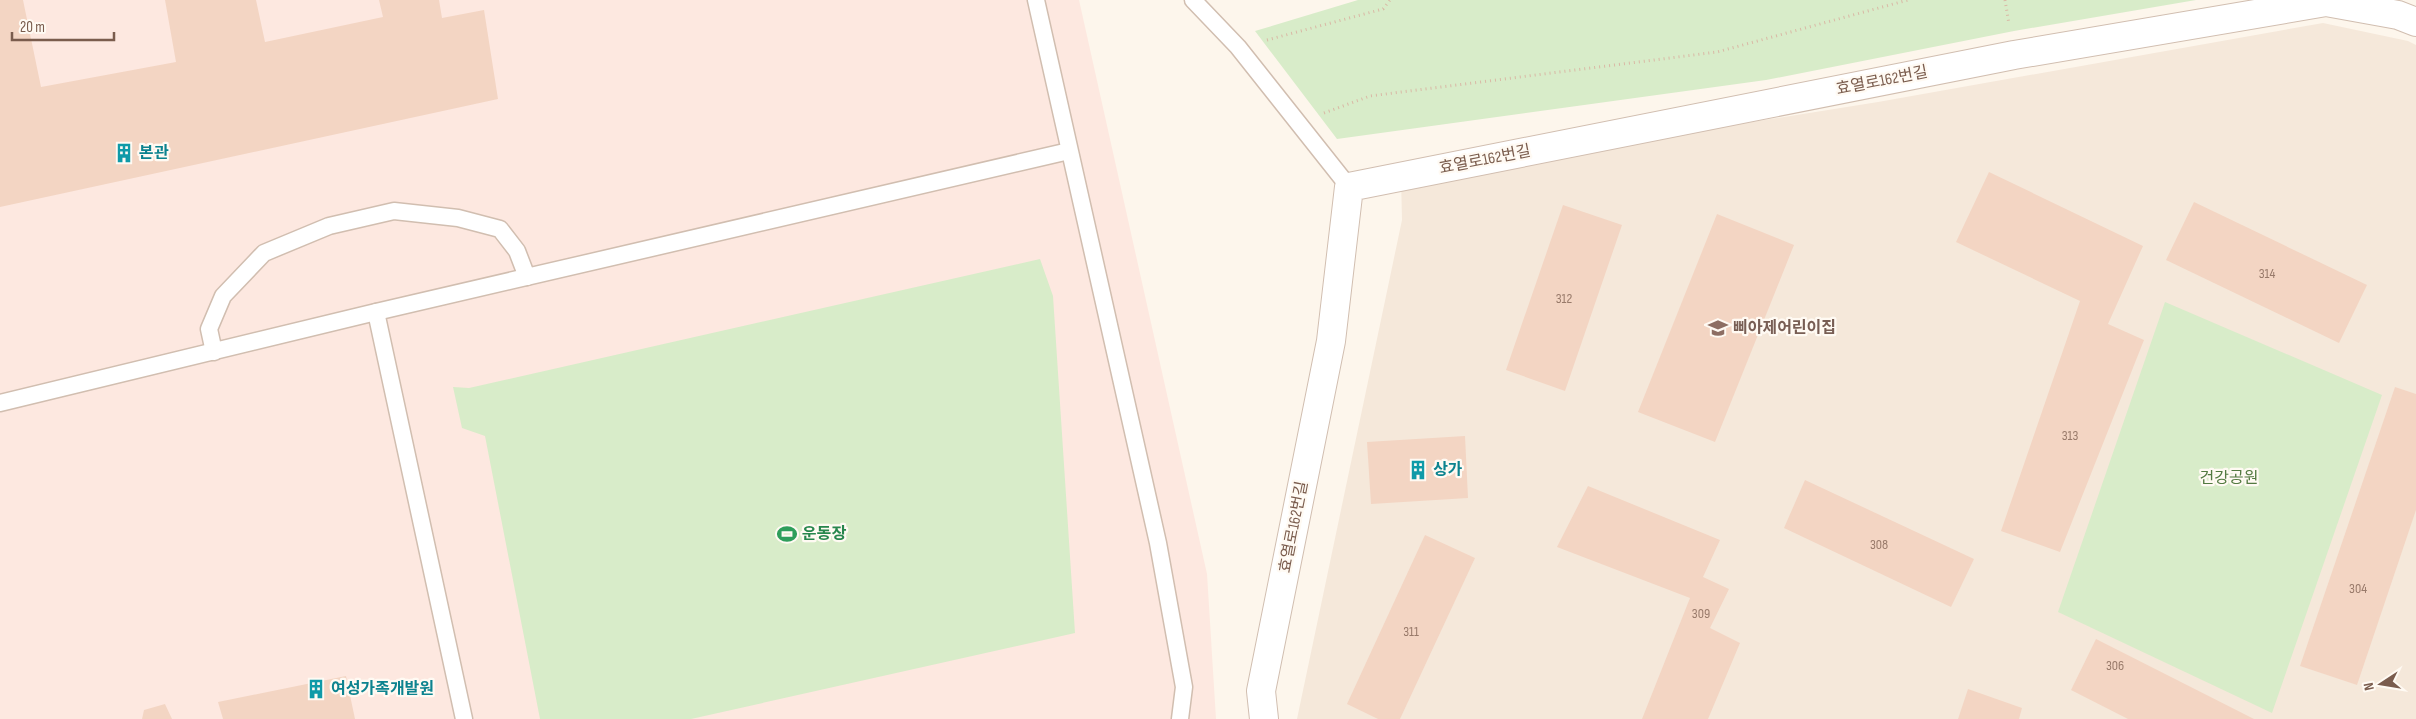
<svg xmlns="http://www.w3.org/2000/svg" width="2416" height="719" font-family="'Sofia Sans Condensed','Noto Sans KR',sans-serif">
<style>
.residential{fill:#f5e8da}
.commercial{fill:#fde8e0}
.green{fill:#d8ecc9}
.building{fill:#f3d5c3}
.lines{fill:none;stroke-linecap:round;stroke-linejoin:round}
.service-casing{stroke:#d1beb0;stroke-width:19}
.minor-casing{stroke:#d1beb0;stroke-width:30}
.path{stroke:#d9b8a5;stroke-width:3;stroke-dasharray:1 4;stroke-linecap:butt}
.service{stroke:#fff;stroke-width:16}
.minor{stroke:#fff;stroke-width:28}
.labels{text-anchor:middle;dominant-baseline:central;stroke-width:4.5;stroke-linejoin:round;paint-order:stroke}
.number-label{font-size:14px;fill:#987a6a}
.street-label{font-size:16px;fill:#7a5c4d;stroke:#fffaf3}
.culture-label{font-size:16px;font-weight:bold;fill:#0d838f;stroke:#fffaf3;text-anchor:start}
.education-label{font-size:16px;font-weight:bold;fill:#785e54;stroke:#fffaf3;text-anchor:start}
.park-label{font-size:16px;fill:#537a41;stroke:#fffaf3}
.leisure-label{font-size:16px;font-weight:bold;fill:#27864d;stroke:#fffaf3;text-anchor:start}
</style>
<rect width="100%" height="100%" fill="#fdf6ec"/>
<polygon class="residential" points="2323,23 2408,41 2416,45 2416,719 1297,719 1402,220 1401,178 1878,102"/>
<polygon class="commercial" points="0,0 1079,0 1207,574 1216,719 0,719"/>
<g class="green">
<polygon points="1358,0 2196,0 2014,31 1766,80 1337,139 1255,31"/>
<polygon points="1040,259 1053,296 1075,633 691,719 540,719 485,436 462,428 453,387 469,388"/>
<polygon points="2165,302 2382,395 2272,713 2058,612"/>
</g>
<g class="building">
<polygon points="0,0 23,0 41,87 176,62 165,0 256,0 265,42 383,17 379,0 439,0 442,18 484,10 498,99 0,207"/>
<polygon points="1989,172 2143,246 2108,324 2144,340 2060,552 2001,531 2080,301 1956,242"/>
<polygon points="2194,202 2367,285 2339,343 2166,260"/>
<polygon points="1563,205 1622,225 1565,391 1506,370"/>
<polygon points="1717,214 1794,245 1715,442 1638,412"/>
<polygon points="2395,387 2416,394 2416,510 2357,685 2300,666"/>
<polygon points="1465,436 1468,498 1371,504 1367,442"/>
<polygon points="1805,480 1974,559 1951,607 1784,528"/>
<polygon points="1588,486 1720,540 1703,577 1729,589 1710,628 1740,643 1708,719 1642,719 1690,598 1557,547"/>
<polygon points="1425,535 1475,558 1400,719 1378,719 1347,704"/>
<polygon points="2096,639 2254,719 2128,719 2071,690"/>
<polygon points="346,676 355,719 223,719 218,702"/>
<polygon points="1968,689 2022,708 2019,719 1958,719"/>
<polygon points="165,704 172,719 142,719 144,710"/>
</g>
<g class="lines">
<defs>
<g id="service">
<polyline points="1036,0 1158,543 1184,687 1180,719"/>
<polyline points="1193,0 1238,47 1349,187"/>
<polyline points="376,312 464,719"/>
<polyline points="214,352 209,329 223,296 264,253 329,226 394,211 458,218 500,229 517,251 527,277"/>
<polyline points="0,403 376,312 1069,151"/>
</g>
<polyline id="minor" points="1264,719 1261,691 1331,341 1349,187 2014,55 2326,2 2398,15 2416,22"/>
</defs>
<use href="#service" class="service-casing"/>
<use href="#minor" class="minor-casing"/>
<g class="path">
<polyline points="2005,0 2009,24"/>
<polyline points="1267,40 1383,9 1390,0"/>
<polyline points="1324,113 1370,96 1717,52 1908,0"/>
</g>
<use href="#service" class="service"/>
<use href="#minor" class="minor"/>
</g>
<defs>
<symbol id="building-bare" viewBox="-9 -9 18 18"><path d="M-4-6H4V6H1V3H-1V6H-4ZM-2.5-4.3h1.7v1.8h-1.7ZM.8-4.3h1.7v1.8H.8ZM-2.5-1h1.7V.8h-1.7ZM.8-1h1.7V.8H.8Z" fill="#0f9aa8" stroke="#fffaf3" stroke-width="2.5" paint-order="stroke"/></symbol>
<symbol id="school-bare" viewBox="-9 -9 18 18"><path d="M0-5L7-2L0 1L-7-2ZM-4 1L0 2.5L4 1V4Q0 6-4 4Z" fill="#8d6e63" stroke="#fffaf3" stroke-width="2.5" paint-order="stroke"/></symbol>
<symbol id="stadium-bare" viewBox="-9 -9 18 18"><path d="M0-5a6.5 5 0 1 0 0 10a6.5 5 0 1 0 0-10ZM-3.5-1.8h7v3.6h-7Z" fill="#2e9e5b" stroke="#fffaf3" stroke-width="2.5" paint-order="stroke"/></symbol>
</defs>
<g fill-rule="evenodd">
<use href="#building-bare" x="110" y="139" width="28" height="28"/>
<use href="#school-bare" x="1704" y="314" width="28" height="28"/>
<use href="#building-bare" x="1404" y="456" width="28" height="28"/>
<use href="#stadium-bare" x="773" y="520" width="28" height="28"/>
<use href="#building-bare" x="302" y="675" width="28" height="28"/>
</g>
<g class="labels">
<g class="number-label">
<text x="2267" y="273">314</text>
<text x="1564" y="298">312</text>
<text x="2070" y="435">313</text>
<text x="1879" y="544">308</text>
<text x="2358" y="588">304</text>
<text x="1701" y="613">309</text>
<text x="1411" y="631">311</text>
<text x="2115" y="665">306</text>
</g>
<g class="street-label">
<text transform="translate(1882 81) rotate(-11)">효열로162번길</text>
<text transform="translate(1485 160) rotate(-11)">효열로162번길</text>
<text transform="translate(1294 527) rotate(-79)">효열로162번길</text>
</g>
<g class="culture-label">
<text x="139" y="153">본관</text>
<text x="1433" y="470">상가</text>
<text x="331" y="689">여성가족개발원</text>
</g>
<g class="education-label">
<text x="1733" y="328">삐아제어린이집</text>
</g>
<g class="park-label">
<text x="2229" y="478">건강공원</text>
</g>
<g class="leisure-label">
<text x="802" y="534">운동장</text>
</g>
</g>
<g transform="translate(2381 684) rotate(258)" stroke="#fffaf3" stroke-width="4" paint-order="stroke">
<path d="M0-4L9 19L0 12L-9 19Z" fill="#7a5c4d"/>
<text y="-8" font-size="14" font-weight="bold" text-anchor="middle" fill="#7a5c4d">N</text>
</g>
<path d="M12 32v8h102v-8" fill="none" stroke="#7a5c4d" stroke-width="2.5"/>
<text x="20" y="32" font-size="15" fill="#7a5c4d" stroke="#fffaf3" stroke-width="4" paint-order="stroke">20 m</text>
</svg>
